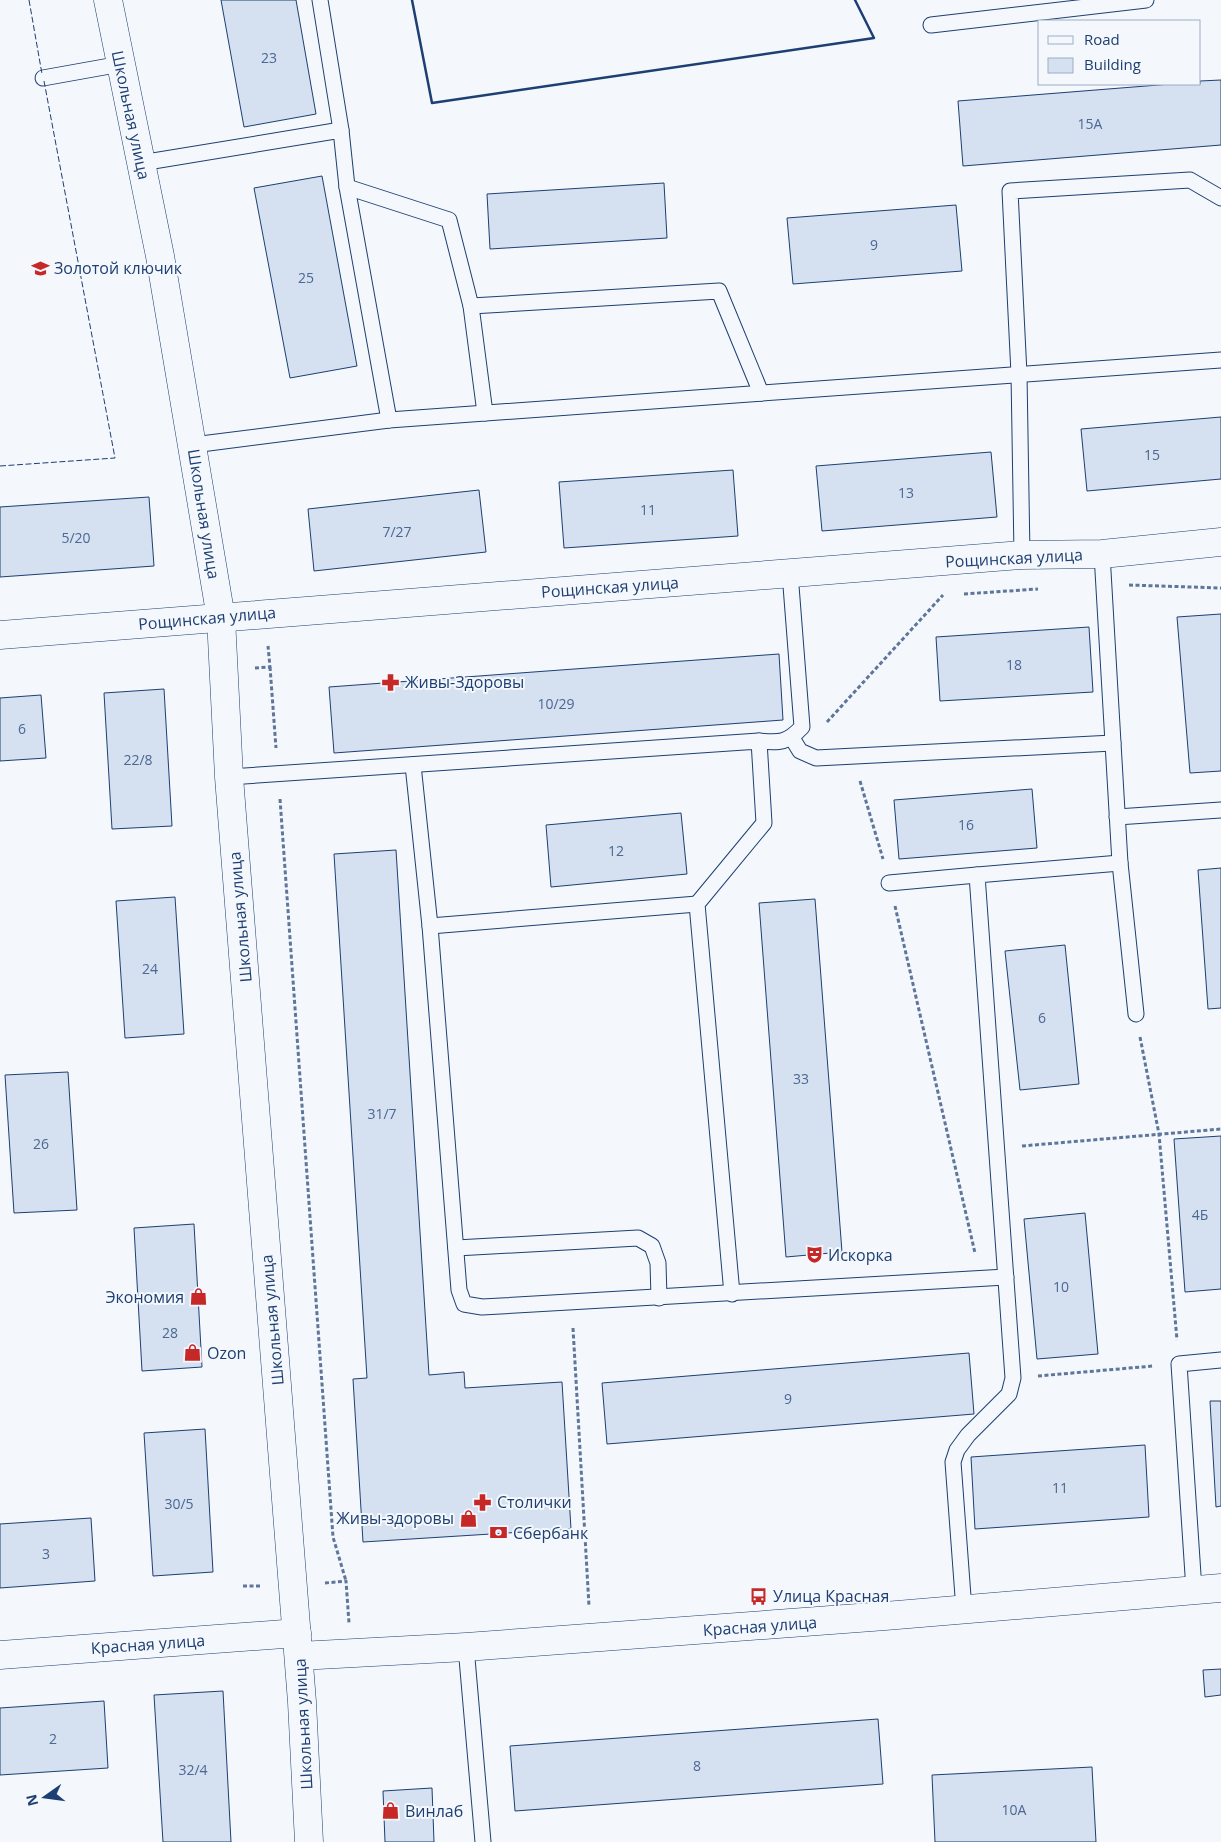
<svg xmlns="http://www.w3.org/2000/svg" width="1221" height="1842" font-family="'Open Sans',sans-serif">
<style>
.building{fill:#d5e0f0;stroke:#1d3f73}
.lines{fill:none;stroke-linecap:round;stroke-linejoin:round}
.service-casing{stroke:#1d3f73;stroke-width:17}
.minor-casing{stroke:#1d3f73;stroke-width:29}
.tertiary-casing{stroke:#1d3f73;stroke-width:29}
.path{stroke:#5e769c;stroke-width:3;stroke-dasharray:4 2.5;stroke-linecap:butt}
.service{stroke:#f4f7fb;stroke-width:15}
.minor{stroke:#f4f7fb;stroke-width:28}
.tertiary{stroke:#f4f7fb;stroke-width:28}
.fence{stroke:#1d3f73;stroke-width:1;stroke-dasharray:6 2.5;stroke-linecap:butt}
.wall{stroke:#1d3f73;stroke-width:2.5}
.labels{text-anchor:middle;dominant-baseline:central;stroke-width:4;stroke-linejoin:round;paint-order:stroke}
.number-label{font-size:14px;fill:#4b6792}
.street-label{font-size:16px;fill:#1d3f73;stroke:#f4f7fb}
.poi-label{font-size:16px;fill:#1d3f73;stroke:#f4f7fb;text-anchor:start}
</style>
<rect width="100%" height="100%" fill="#f4f7fb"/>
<g class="building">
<polygon points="221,0 296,0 316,114 244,127"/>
<polygon points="1221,80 1221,145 963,166 958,101 1171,84 1200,84 1200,81"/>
<polygon points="322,176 357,366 290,378 254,188"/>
<polygon points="664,183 667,238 490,249 487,194"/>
<polygon points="956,205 962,271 793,284 787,218"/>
<polygon points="1221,417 1221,479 1087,491 1081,429"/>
<polygon points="991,452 997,517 822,531 816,466"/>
<polygon points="733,470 738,536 564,548 559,482"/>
<polygon points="479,490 486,552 314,571 308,509"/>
<polygon points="149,497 154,566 0,577 0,507"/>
<polygon points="1221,614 1221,771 1190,773 1177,617"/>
<polygon points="1089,627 1093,692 940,701 936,637"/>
<polygon points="779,654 783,720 334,753 329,687"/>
<polygon points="164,689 172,826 112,829 104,693"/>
<polygon points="41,695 46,758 0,761 0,698"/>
<polygon points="1032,789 1037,848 899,859 894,800"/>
<polygon points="681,813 687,874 551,887 546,825"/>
<polygon points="396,850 429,1375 464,1372 465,1388 562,1382 571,1529 363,1542 353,1379 367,1378 334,854"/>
<polygon points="1221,868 1221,1008 1208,1009 1198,870"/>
<polygon points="175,897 184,1034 125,1038 116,901"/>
<polygon points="815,899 842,1252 786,1257 759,903"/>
<polygon points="1065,945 1079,1084 1020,1090 1005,951"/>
<polygon points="68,1072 77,1210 14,1213 5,1075"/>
<polygon points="1221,1136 1221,1289 1185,1292 1174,1139"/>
<polygon points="1085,1213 1098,1354 1037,1359 1024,1219"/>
<polygon points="194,1224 202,1367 142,1371 134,1228"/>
<polygon points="969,1353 974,1414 607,1444 602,1383"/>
<polygon points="1210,1401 1221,1401 1221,1506 1216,1507"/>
<polygon points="205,1429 213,1572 153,1576 144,1433"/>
<polygon points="1145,1445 1149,1517 975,1529 971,1457"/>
<polygon points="91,1518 95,1581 0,1588 0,1524"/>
<polygon points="1221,1669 1221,1695 1205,1697 1203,1670"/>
<polygon points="223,1691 231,1842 163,1842 154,1695"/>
<polygon points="104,1701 108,1768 0,1775 0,1708"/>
<polygon points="878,1719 883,1784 515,1811 510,1746"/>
<polygon points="1092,1767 1096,1842 935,1842 932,1775"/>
<polygon points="432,1788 434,1842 385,1842 383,1791"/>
</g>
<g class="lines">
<defs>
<g id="service">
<polyline points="320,0 341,130"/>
<polyline points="931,25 1146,0"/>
<polyline points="43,78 121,64"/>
<polyline points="141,163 341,130 347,187 389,420"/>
<polyline points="347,187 449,220 471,306 485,413"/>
<polyline points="471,306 719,291 761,393"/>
<polyline points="193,445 389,420 1221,360"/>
<polyline points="1102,554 1120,863 1136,1014"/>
<polyline points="1022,555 1019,374 1010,191 1190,180 1221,198"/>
<polyline points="792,738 800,751 816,758 1113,743"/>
<path d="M759,741c21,2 28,2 43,-14l-12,-154"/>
<polyline points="413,765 430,926 459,1290 464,1304 482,1307 1006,1277"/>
<polyline points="229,777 759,741 764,823 697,904 732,1294"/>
<polyline points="1117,817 1221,810"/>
<polyline points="889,883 977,875"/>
<polyline points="430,926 697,904"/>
<polyline points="456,1248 638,1238 652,1246 658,1263 659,1298"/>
<polyline points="1194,1590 1179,1364 1221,1360"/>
<polyline points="964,1610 953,1462 957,1450 968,1435 1009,1394 1013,1378 977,875 1120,863"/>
<polyline points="466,1647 483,1842"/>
</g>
<g id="minor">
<polyline points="0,635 1022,555 1102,554 1221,542"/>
<polyline points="0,1655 297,1633"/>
<polyline points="299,1656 466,1647 885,1616 1221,1588"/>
</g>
<polyline id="tertiary" points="108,0 160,256 221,618 229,777 302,1702 309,1842"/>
</defs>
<use href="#service" class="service-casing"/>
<use href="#minor" class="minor-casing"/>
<use href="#tertiary" class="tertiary-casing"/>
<g class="path">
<polyline points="1129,585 1221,588"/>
<polyline points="964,594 1038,589"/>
<polyline points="270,667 276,748"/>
<polyline points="255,668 270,667 268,646"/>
<polyline points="827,722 943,595"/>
<polyline points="860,781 883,859"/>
<polyline points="280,799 333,1537 346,1581"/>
<polyline points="895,906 975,1253"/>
<polyline points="1140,1037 1159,1134 1177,1340"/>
<polyline points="1022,1146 1221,1129"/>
<polyline points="573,1328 589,1606"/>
<polyline points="1038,1376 1153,1366"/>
<polyline points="325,1583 346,1581 349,1623"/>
<polyline points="243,1586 261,1586"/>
</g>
<use href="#service" class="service"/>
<use href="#minor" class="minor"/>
<use href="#tertiary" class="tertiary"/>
<g class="fence">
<polyline points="29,0 42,74"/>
<polyline points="0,466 115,458 44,81"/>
</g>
<polyline class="wall" points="412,0 432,103 874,38 855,0"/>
</g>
<defs>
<symbol id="school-bare" viewBox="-9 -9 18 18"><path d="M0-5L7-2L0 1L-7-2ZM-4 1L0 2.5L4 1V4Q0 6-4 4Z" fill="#c62828" stroke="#f4f7fb" stroke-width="2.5" paint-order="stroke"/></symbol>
<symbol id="pharmacy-bare" viewBox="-9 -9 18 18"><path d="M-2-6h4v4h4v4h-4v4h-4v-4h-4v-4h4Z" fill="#c62828" stroke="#f4f7fb" stroke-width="2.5" paint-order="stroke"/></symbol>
<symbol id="theatre-bare" viewBox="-9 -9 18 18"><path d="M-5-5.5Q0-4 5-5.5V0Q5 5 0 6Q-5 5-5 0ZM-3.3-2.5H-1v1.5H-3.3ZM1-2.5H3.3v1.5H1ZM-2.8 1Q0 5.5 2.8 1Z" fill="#c62828" stroke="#f4f7fb" stroke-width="2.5" paint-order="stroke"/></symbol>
<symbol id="shop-bare" viewBox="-9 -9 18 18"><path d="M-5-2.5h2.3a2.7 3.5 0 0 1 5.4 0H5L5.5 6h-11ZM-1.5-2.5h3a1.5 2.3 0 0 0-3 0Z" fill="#c62828" stroke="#f4f7fb" stroke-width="2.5" paint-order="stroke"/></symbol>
<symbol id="bank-bare" viewBox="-9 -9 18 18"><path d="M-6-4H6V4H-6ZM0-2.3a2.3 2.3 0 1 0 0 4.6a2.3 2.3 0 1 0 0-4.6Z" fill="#c62828" stroke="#f4f7fb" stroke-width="2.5" paint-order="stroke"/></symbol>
<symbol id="bus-bare" viewBox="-9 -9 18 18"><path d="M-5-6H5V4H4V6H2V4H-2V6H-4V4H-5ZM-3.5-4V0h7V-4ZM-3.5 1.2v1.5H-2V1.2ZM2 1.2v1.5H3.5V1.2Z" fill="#c62828" stroke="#f4f7fb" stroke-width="2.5" paint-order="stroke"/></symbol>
</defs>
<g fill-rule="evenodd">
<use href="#school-bare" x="28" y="256" width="25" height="25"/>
<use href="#pharmacy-bare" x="378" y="670" width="25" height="25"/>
<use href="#theatre-bare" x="802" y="1242" width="25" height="25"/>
<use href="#shop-bare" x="186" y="1284" width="25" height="25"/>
<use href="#shop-bare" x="180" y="1340" width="25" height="25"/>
<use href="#pharmacy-bare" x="470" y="1490" width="25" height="25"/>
<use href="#shop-bare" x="456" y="1506" width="25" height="25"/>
<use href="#bank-bare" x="486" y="1520" width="25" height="25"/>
<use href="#bus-bare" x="746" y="1584" width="25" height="25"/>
<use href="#shop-bare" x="378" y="1798" width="25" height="25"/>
</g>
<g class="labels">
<g class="number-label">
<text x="269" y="57">23</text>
<text x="1090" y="123">15А</text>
<text x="874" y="244">9</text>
<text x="306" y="277">25</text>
<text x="1152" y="454">15</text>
<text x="906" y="492">13</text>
<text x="648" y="509">11</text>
<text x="397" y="531">7/27</text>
<text x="76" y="537">5/20</text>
<text x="1014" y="664">18</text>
<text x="556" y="703">10/29</text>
<text x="22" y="728">6</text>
<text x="138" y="759">22/8</text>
<text x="966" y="824">16</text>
<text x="616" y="850">12</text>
<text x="150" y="968">24</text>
<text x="1042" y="1017">6</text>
<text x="801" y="1078">33</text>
<text x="382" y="1113">31/7</text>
<text x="41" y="1143">26</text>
<text x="1200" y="1214">4Б</text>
<text x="1061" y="1286">10</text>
<text x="170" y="1332">28</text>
<text x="788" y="1398">9</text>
<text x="1060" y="1487">11</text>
<text x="179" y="1503">30/5</text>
<text x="46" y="1553">3</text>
<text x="53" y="1738">2</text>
<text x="697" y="1765">8</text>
<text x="193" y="1769">32/4</text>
<text x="1014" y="1809">10А</text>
</g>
<g class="street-label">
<text transform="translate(131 115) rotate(78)">Школьная улица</text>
<text transform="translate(204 514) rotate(81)">Школьная улица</text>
<text transform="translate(1014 558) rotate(-3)">Рощинская улица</text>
<text transform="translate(610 587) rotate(-4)">Рощинская улица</text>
<text transform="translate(207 618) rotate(-5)">Рощинская улица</text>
<text transform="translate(240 917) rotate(-95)">Школьная улица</text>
<text transform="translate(272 1320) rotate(-95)">Школьная улица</text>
<text transform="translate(760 1626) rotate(-4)">Красная улица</text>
<text transform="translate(148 1644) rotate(-4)">Красная улица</text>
<text transform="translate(303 1724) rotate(-93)">Школьная улица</text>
</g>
<g class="poi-label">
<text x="54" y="268">Золотой ключик</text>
<text x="405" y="682">Живы-Здоровы</text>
<text x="828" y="1255">Искорка</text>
<text x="184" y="1297" text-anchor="end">Экономия</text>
<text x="207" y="1353">Ozon</text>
<text x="497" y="1502">Столички</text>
<text x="454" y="1518" text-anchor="end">Живы-здоровы</text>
<text x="513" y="1533">Сбербанк</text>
<text x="773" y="1596">Улица Красная</text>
<text x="405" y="1811">Винлаб</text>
</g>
</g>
<rect x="1038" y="20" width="162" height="65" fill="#f4f7fb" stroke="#9eadc5"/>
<rect x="1048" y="36" width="25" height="8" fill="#f4f7fb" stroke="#9eadc5"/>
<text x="1084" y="45" font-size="15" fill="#1d3f73">Road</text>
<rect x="1048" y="58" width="25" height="15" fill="#d5e0f0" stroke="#9eadc5"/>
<text x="1084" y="70" font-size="15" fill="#1d3f73">Building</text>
<g transform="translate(45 1797) rotate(256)" stroke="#f4f7fb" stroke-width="4" paint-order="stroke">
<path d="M0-4L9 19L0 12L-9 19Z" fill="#1d3f73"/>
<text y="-8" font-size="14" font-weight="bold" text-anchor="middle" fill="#1d3f73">N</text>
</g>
</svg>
